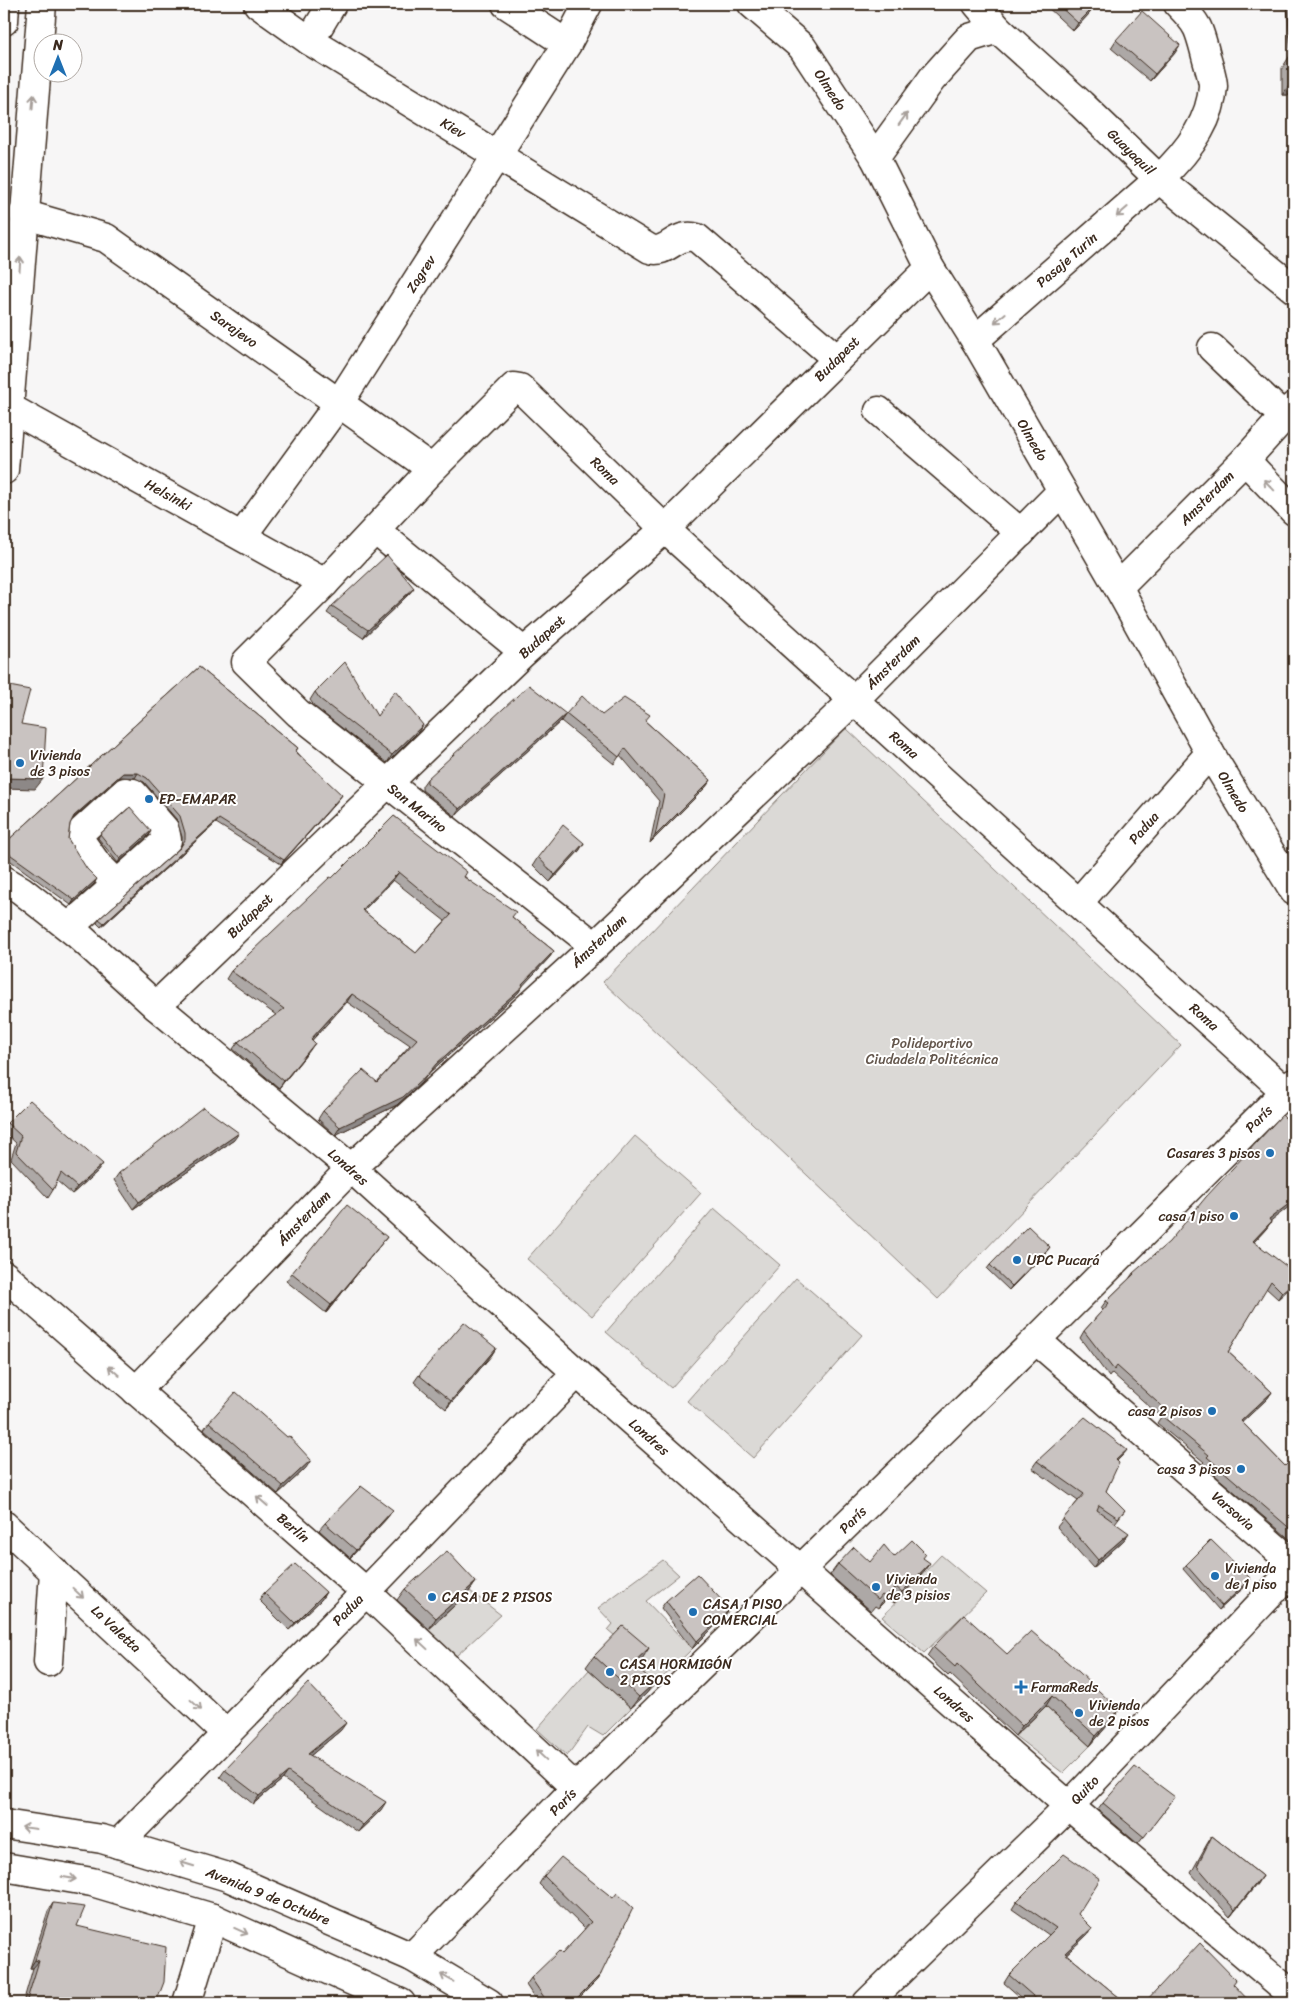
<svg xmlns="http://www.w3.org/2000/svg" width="1298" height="2007" font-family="Sriracha,sans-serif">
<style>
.green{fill:#dbd9d6;stroke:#8b827a}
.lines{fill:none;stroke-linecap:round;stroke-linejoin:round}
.minor-casing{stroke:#3b2a1e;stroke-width:31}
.major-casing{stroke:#3b2a1e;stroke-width:31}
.minor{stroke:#fff;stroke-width:28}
.major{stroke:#fff;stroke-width:28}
.wall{fill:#ada8a6;stroke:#3b2a1e;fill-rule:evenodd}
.shaded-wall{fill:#8d8887;stroke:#3b2a1e}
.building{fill:#c9c3c1;stroke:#3b2a1e;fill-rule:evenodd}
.oneway{stroke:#a79f9a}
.poi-dot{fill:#1f6fb2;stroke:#fff;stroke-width:2}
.labels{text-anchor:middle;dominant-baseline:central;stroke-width:4;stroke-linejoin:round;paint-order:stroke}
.street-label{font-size:14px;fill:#3b2a1e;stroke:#fff}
.poi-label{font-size:14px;fill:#3b2a1e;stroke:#fff;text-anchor:start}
.park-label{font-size:14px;fill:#63564c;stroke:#fff}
</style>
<rect width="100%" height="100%" fill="#f7f6f6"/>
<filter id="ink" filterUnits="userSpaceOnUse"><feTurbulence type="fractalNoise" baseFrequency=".02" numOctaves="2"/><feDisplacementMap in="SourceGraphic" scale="10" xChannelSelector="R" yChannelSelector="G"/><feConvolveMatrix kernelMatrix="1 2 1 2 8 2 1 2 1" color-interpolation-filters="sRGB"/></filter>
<g filter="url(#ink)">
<g class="green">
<polygon points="846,728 1181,1045 938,1299 603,982"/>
<polygon points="635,1136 701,1193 592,1316 527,1259"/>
<polygon points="714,1208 780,1265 671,1388 606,1332"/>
<polygon points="796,1278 862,1335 753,1458 687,1401"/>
<polygon points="941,1555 986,1593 924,1653 882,1617"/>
<polygon points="663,1560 679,1575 646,1601 692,1649 646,1694 625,1674 642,1659 608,1630 613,1624 598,1608"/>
<polygon points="470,1591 501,1615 456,1656 426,1632"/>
<polygon points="589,1670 631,1708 603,1736 588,1727 567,1756 537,1729"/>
<polygon points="1046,1706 1090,1746 1063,1773 1015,1736"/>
</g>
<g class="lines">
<defs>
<g id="minor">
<path d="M258,4l52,37 340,208c17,6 26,-18 47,-11l140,121"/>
<polyline points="506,4 567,44"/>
<polyline points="752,4 802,47 875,158 930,268 975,340 1118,587 1210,753 1294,891"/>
<polyline points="977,4 998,29 1081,104 1159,179 1294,289"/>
<polyline points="4,21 5,4"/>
<polyline points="310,41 332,4"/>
<polyline points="875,158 932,79 969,38 998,29"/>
<polyline points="23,214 106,238 432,469"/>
<path d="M975,340l184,-161c26,-24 52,-56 54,-93 0,-9 -5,-21 -7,-30 -7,-28 -8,-32 -28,-52"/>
<polyline points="1212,348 1284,417"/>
<polyline points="10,408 325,583"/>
<polyline points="879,411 1021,533"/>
<polyline points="1245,460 1294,511"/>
<polyline points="4,470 42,4"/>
<polyline points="375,530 524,652"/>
<polyline points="242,536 339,403 497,155 567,44 588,4"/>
<polyline points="1118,587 1245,460 1294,406"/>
<polyline points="4,880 21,890 77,934 156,1006 351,1168 577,1373 1069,1806 1294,1996"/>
<polyline points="1078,903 1210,753"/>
<polyline points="69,927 167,840 165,830 133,793 125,792 82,831 80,840 97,864 117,884"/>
<polyline points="595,946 298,713 246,662 325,583 432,469 514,387 520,388 665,529 1294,1099"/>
<polyline points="156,1006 524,652 665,529 930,268"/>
<polyline points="4,1275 366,1592 576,1788"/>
<polyline points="1036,1340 1294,1564"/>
<polyline points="136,1391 351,1168 595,946 854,700 1062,491"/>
<polyline points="4,1525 227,1734"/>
<polyline points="48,1662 54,1571"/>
<polyline points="118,1844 366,1592 577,1373"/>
<polyline points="412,1957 576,1788 1036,1340 1294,1083"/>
<polyline points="187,2003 213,1918"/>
<polyline points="867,2003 1069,1806 1294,1569"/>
</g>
<g id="major">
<polyline points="4,1824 102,1839 228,1877 412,1957 489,2003"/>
<polyline points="4,1867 92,1882 213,1918 401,2003"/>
</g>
</defs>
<use href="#minor" class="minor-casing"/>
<use href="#major" class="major-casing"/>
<use href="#minor" class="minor"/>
<use href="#major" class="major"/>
</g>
<g class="wall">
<polygon points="1044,4 1094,4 1092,5 1094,7 1089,14 1073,31"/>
<polygon points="1287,4 1294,4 1294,109 1294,95 1282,95 1282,68 1291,54"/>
<polygon points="1116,40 1175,53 1150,81 1111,48"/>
<polygon points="1294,238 1294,248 1290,244"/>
<polygon points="414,588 408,595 363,638 327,613 332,606"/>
<polygon points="199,667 298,748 296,751 339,799 281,864 216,823 101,927 97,923 99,919 180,848 182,844 182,837 177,820 144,782 135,778 120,777 72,819 70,824 68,839 94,884 71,905 4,856 4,844"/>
<polygon points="315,692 377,716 423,725 418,732 387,763 315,707 310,700"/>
<polygon points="566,714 602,715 645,721 711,780 705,788 650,843 659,801 620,755 614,764 561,721 455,816 422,790 422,786 427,779"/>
<path d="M394,816l118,101 42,34 -5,7 -26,27 -5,8 -88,79 -9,11 -24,22 -62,30 -17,-16 5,-8 54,-29 33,-37 -63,-43 -35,38 -2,10 -31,38 -46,-39 5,-7 38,-27 -50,-36 5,-8 101,-93zM393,880l52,41 -29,32 -53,-42z"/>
<polygon points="100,834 149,835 118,863 98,838"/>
<polygon points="584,843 579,851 550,882 533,865 538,857"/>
<polygon points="7,1123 98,1171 72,1194 57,1181 53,1190 48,1198 11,1159 16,1143 4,1132 4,1127"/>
<polygon points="234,1140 133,1209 114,1180 119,1173"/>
<polygon points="1271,1221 1271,1222 1266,1229 1254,1242 1294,1284 1278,1299 1266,1288 1228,1352 1272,1392 1267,1399 1242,1422 1285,1466 1294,1457 1294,1540 1293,1542 1202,1464 1204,1462 1157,1423 1161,1417 1112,1373 1109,1377 1080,1338 1084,1331 1103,1310 1101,1308 1106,1301 1129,1279 1133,1273"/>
<polygon points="381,1244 326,1313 286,1281 292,1273"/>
<polygon points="1047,1251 1009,1290 987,1269 990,1265"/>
<polygon points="496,1348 491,1356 446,1409 414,1382 419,1375"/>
<polygon points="1294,1402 1294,1415 1288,1410"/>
<polygon points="209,1422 306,1468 278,1494 204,1429"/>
<polygon points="1127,1450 1121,1457 1117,1461 1106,1491 1125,1510 1115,1523 1124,1540 1093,1568 1057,1527 1078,1501 1032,1468 1037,1461"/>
<polygon points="393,1510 387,1518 350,1558 319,1530 325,1523"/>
<polygon points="894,1557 923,1558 922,1574 894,1603 888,1598 878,1608 875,1606 871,1611 830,1575 838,1564 870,1562"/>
<polygon points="1186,1565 1249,1583 1219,1610 1183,1569"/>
<polygon points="476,1582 468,1593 429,1629 397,1600 405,1589"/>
<polygon points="326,1592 321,1600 289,1630 259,1600 264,1593"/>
<polygon points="666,1601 730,1609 725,1616 692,1649 661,1608"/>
<polygon points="933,1647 1007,1654 1119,1710 1112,1720 1090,1746 1046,1706 1015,1736 950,1674 948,1676 927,1656"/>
<polygon points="594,1656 642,1659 635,1665 646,1694 631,1708 586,1667"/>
<polygon points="341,1730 310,1756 381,1810 358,1832 283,1779 253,1804 220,1777 225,1770"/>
<polygon points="1175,1797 1138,1844 1098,1810 1103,1803"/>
<polygon points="1212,1836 1262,1876 1230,1917 1191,1873 1207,1844"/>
<polygon points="544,1876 613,1898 601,1974 596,1981 574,2003 538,2003 526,1985 531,1978 562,1954 585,1929 539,1884"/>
<polygon points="1017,1901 1078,1914 1092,1928 1087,1935 1066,1954 1126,2003 1027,2003 1004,1983 1009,1975 1049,1935 1012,1909"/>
<polygon points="53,1903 77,1926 156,2003 23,2003 33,1968 30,1968 48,1911"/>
</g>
<g class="shaded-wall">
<polygon points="1094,7 1089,14 1073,31 1078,23"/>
<polygon points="1180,45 1175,53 1150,81 1155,74"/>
<polygon points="1292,82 1294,82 1294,95 1282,95"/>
<polygon points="414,588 408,595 363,638 368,630"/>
<polygon points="566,714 561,721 455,816 460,809"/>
<polygon points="423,725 418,732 387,763 392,755"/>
<polygon points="123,773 138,773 135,778 120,777 71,820 74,816"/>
<polygon points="4,778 43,779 35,789 4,788"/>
<polygon points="711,780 705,788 650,843 655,836"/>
<polygon points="342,795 339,799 281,864 284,860"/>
<polygon points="219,819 216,823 101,927 104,923"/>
<polygon points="151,831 149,835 118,863 120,859"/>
<polygon points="584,843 579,851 550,882 555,875"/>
<polygon points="399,872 393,880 357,917 362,910"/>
<polygon points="97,879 94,884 71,905 74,900"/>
<polygon points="554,951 549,958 517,992 522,984"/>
<polygon points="523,986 518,993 430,1072 421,1083 397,1105 335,1135 340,1127 436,1064"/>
<polygon points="352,994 347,1002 306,1047 311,1039"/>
<polygon points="315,1043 310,1050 279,1088 284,1081"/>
<polygon points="239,1133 234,1140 133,1209 139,1202"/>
<polygon points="103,1164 98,1171 72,1194 77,1187"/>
<polygon points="1294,1200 1294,1203 1264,1226 1269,1219"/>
<polygon points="1271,1222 1266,1229 1248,1248 1253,1241"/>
<polygon points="387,1237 381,1244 326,1313 331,1305"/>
<polygon points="1050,1247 1047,1251 1009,1290 1012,1286"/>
<polygon points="1294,1282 1294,1284 1278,1299 1282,1292"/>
<polygon points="496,1348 491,1356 446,1409 451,1401"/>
<polygon points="1272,1392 1267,1399 1236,1428 1241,1421"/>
<polygon points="1127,1450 1121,1457 1110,1468 1116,1460"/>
<polygon points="311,1460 306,1468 278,1494 283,1486"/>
<polygon points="393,1510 387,1518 350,1558 356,1550"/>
<polygon points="1129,1533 1124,1540 1093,1568 1098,1560"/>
<polygon points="930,1563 922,1574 894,1603 902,1592"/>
<polygon points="1251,1579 1249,1583 1219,1610 1222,1606"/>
<polygon points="476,1582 468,1593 429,1629 436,1618"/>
<polygon points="896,1587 888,1598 878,1608 885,1597"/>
<polygon points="326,1592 321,1600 289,1630 295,1623"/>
<polygon points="730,1609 725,1616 692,1649 697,1641"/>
<polygon points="649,1648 642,1659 625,1674 633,1663"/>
<polygon points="654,1683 646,1694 631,1708 639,1697"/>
<polygon points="1052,1696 1046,1706 1015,1736 1022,1726"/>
<polygon points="1119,1710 1112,1720 1090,1746 1096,1736"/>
<polygon points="346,1723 341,1730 303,1762 308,1754"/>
<polygon points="288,1772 283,1779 253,1804 259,1796"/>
<polygon points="386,1802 381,1810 358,1832 363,1825"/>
<polygon points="1262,1876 1257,1884 1230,1917 1235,1910"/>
<polygon points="1092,1928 1087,1935 1059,1961 1065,1953"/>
<polygon points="35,1960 39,1961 33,1968 30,1968"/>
<polygon points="601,1974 596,1981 574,2003 572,2003"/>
</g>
<g class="building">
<polygon points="1057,4 1091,4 1094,7 1078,23"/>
<polygon points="1142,11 1180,45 1155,74 1116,40"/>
<polygon points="1291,54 1294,54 1294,82 1292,82"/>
<polygon points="387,555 414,588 368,630 332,606"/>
<polygon points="345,662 377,716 395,691 423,725 392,755 320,699 315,692"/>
<polygon points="199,667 298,748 295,751 342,795 284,860 219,819 104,923 99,919 180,848 185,840 185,833 180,816 147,778 138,773 123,773 74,816 70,824 68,839 87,869 97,879 74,900 4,850 4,844"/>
<polygon points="4,685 30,690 21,724 46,728 43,779 4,778"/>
<polygon points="529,685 566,714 460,809 427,783 427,779"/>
<polygon points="582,696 602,715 624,698 650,715 645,721 711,780 655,836 664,794 625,748 619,757 566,714"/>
<polygon points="130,807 151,831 120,859 100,834"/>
<path d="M394,816l73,56 -3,5 52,35 -4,5 42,34 -32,33 1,2 -87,78 -9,11 -24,22 -63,30 -17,-16 40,-41 14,12 40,-43 -65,-45 -41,45 4,4 -31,38 -46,-39 46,-33 -53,-38 99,-94 2,1zM399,872l52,43 -35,38 -54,-43z"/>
<polygon points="563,825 584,843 555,875 538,857"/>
<polygon points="30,1100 103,1164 77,1187 61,1173 53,1190 16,1152 21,1136 7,1123"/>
<polygon points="203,1107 239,1133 139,1202 119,1173"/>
<polygon points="1282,1115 1294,1127 1294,1200 1269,1219 1271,1222 1253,1241 1294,1272 1294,1282 1282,1292 1271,1281 1228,1352 1272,1392 1241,1421 1285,1466 1294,1457 1294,1532 1207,1457 1209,1455 1162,1416 1167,1411 1117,1366 1114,1370 1084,1331 1109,1303 1106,1301 1134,1274 1133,1273 1169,1242 1206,1197"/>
<polygon points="347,1205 387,1237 331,1305 292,1273"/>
<polygon points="1028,1226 1050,1247 1012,1286 990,1265"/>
<polygon points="464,1322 496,1348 451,1401 419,1375"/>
<polygon points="236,1392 287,1437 289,1436 311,1460 283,1486 209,1422"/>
<polygon points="1085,1417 1127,1450 1116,1460 1119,1463 1106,1491 1125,1510 1118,1518 1099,1505 1097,1510 1129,1533 1098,1560 1063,1519 1084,1494 1037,1461"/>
<polygon points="361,1486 393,1510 356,1550 325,1523"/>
<polygon points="912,1540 926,1554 923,1558 930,1563 902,1592 896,1587 885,1597 882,1595 878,1600 838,1564 854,1547 870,1562 884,1545 894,1557"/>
<polygon points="1211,1540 1251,1579 1222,1606 1186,1565"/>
<polygon points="447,1551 476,1582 436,1618 405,1589"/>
<polygon points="295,1564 326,1592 295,1623 264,1593"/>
<polygon points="697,1574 730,1609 697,1641 666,1601"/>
<polygon points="964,1615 1007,1654 1031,1631 1079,1672 1119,1710 1096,1736 1052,1696 1022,1726 957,1664 955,1667 933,1647"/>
<polygon points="623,1626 649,1648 633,1663 654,1683 639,1697 594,1656"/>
<polygon points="308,1683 346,1723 308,1754 386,1802 363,1825 288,1772 259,1796 225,1770"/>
<polygon points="1135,1767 1175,1797 1144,1837 1103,1803"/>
<polygon points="1212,1836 1262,1876 1235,1910 1197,1866"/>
<polygon points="1064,1854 1100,1879 1078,1914 1092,1928 1065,1953 1126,2003 1041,2003 1009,1975 1056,1928 1017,1901"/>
<polygon points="561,1857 613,1898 617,1893 633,1908 601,1974 572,2003 548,2003 531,1978 559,1951 562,1954 591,1922 544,1876"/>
<polygon points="53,1903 85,1907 77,1926 166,1947 164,1982 156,2003 26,2003 39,1961 35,1960"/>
<polygon points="1200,1943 1236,1980 1233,1984 1251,2003 1144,2003"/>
</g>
<defs><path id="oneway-shaft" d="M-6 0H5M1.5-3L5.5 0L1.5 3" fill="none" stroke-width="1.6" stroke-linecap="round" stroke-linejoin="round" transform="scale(1.25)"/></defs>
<g class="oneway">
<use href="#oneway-shaft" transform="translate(33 102) rotate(-85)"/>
<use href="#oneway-shaft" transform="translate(903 119) rotate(-54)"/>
<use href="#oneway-shaft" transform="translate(1122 212) rotate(139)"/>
<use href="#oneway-shaft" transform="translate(20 264) rotate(-86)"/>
<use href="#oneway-shaft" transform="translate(1000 318) rotate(139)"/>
<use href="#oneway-shaft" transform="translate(1269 485) rotate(-134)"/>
<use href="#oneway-shaft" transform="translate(114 1371) rotate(-139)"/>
<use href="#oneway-shaft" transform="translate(262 1501) rotate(-139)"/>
<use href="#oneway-shaft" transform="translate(78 1593) rotate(43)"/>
<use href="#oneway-shaft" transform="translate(422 1644) rotate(-137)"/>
<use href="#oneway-shaft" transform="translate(196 1705) rotate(43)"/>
<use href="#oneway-shaft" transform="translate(541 1755) rotate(-137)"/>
<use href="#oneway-shaft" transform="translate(29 1828) rotate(-172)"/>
<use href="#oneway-shaft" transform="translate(187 1864) rotate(-163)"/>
<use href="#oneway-shaft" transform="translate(69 1878) rotate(9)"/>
<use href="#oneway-shaft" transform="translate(241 1931) rotate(24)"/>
<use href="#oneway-shaft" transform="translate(447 1978) rotate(-150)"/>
</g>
</g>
<g class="poi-dot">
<circle cx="20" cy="763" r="5"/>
<circle cx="149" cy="799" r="5"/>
<circle cx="1270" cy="1153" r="5"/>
<circle cx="1234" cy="1216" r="5"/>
<circle cx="1017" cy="1260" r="5"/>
<circle cx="1212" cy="1411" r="5"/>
<circle cx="1241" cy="1469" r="5"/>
<circle cx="1215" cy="1576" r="5"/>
<circle cx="876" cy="1587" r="5"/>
<circle cx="432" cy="1597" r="5"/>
<circle cx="693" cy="1612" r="5"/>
<circle cx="610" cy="1672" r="5"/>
<path d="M1018.5 1679.5h5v5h5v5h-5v5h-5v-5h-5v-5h5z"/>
<circle cx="1079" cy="1713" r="5"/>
</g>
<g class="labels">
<g class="street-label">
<text transform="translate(830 90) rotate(57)">Olmedo</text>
<text transform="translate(453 128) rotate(31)">Kiev</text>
<text transform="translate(1131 152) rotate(44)">Guayaquil</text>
<text transform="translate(1067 260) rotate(-41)">Pasaje Turin</text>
<text transform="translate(421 274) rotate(-57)">Zagrev</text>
<text transform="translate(234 329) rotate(35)">Sarajevo</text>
<text transform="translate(837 359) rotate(-45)">Budapest</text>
<text transform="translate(1032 440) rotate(60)">Olmedo</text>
<text transform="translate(605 471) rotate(44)">Roma</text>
<text transform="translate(168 495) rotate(29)">Helsinki</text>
<text transform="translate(1207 498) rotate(-45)">Amsterdam</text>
<text transform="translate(542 637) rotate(-42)">Budapest</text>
<text transform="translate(893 662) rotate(-45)">Ámsterdam</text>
<text transform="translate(904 745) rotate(42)">Roma</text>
<text transform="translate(1233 792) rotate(59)">Olmedo</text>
<text transform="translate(417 808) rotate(38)">San Marino</text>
<text transform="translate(1144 828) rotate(-49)">Padua</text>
<text transform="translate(250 916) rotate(-44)">Budapest</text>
<text transform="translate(599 941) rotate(-43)">Ámsterdam</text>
<text transform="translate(1204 1017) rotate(42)">Roma</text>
<text transform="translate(1259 1119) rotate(-45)">París</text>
<text transform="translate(348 1167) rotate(41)">Londres</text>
<text transform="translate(304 1218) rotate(-46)">Ámsterdam</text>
<text transform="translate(649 1437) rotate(41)">Londres</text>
<text transform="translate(1233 1511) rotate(41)">Varsovia</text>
<text transform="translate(853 1520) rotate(-45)">París</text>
<text transform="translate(293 1528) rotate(41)">Berlín</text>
<text transform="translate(348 1610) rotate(-46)">Padua</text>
<text transform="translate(116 1629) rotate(43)">La Valetta</text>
<text transform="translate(954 1704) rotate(41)">Londres</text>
<text transform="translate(1085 1790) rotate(-46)">Quito</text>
<text transform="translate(563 1802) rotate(-46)">París</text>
<text transform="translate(268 1896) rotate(22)">Avenida 9 de Octubre</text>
</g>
<g class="poi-label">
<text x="30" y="755">Vivienda<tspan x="30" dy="16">de 3 pisos</tspan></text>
<text x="159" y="799">EP-EMAPAR</text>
<text x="1260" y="1153" text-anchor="end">Casares 3 pisos</text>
<text x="1224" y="1216" text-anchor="end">casa 1 piso</text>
<text x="1027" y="1260">UPC Pucará</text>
<text x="1202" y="1411" text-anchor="end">casa 2 pisos</text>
<text x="1231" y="1469" text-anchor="end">casa 3 pisos</text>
<text x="1225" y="1568">Vivienda<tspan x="1225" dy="16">de 1 piso</tspan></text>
<text x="886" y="1579">Vivienda<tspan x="886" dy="16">de 3 pisios</tspan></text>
<text x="442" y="1597">CASA DE 2 PISOS</text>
<text x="703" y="1604">CASA 1 PISO<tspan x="703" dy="16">COMERCIAL</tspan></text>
<text x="620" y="1664">CASA HORMIGÓN<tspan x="620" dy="16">2 PISOS</tspan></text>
<text x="1031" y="1687">FarmaReds</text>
<text x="1089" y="1705">Vivienda<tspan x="1089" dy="16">de 2 pisos</tspan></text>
</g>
<g class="park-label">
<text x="932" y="1043">Polideportivo<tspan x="932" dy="16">Ciudadela Politécnica</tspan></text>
</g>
</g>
<rect width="1298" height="2007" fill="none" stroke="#fff" stroke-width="20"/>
<rect x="10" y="10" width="1278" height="1987" fill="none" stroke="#3b2a1e" stroke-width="2" filter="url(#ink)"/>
<g transform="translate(58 58)"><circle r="24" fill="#ffffff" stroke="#b1aaa5"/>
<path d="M0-4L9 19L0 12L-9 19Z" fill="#1f6fb2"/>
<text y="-8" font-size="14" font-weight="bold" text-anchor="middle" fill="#3b2a1e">N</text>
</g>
</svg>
